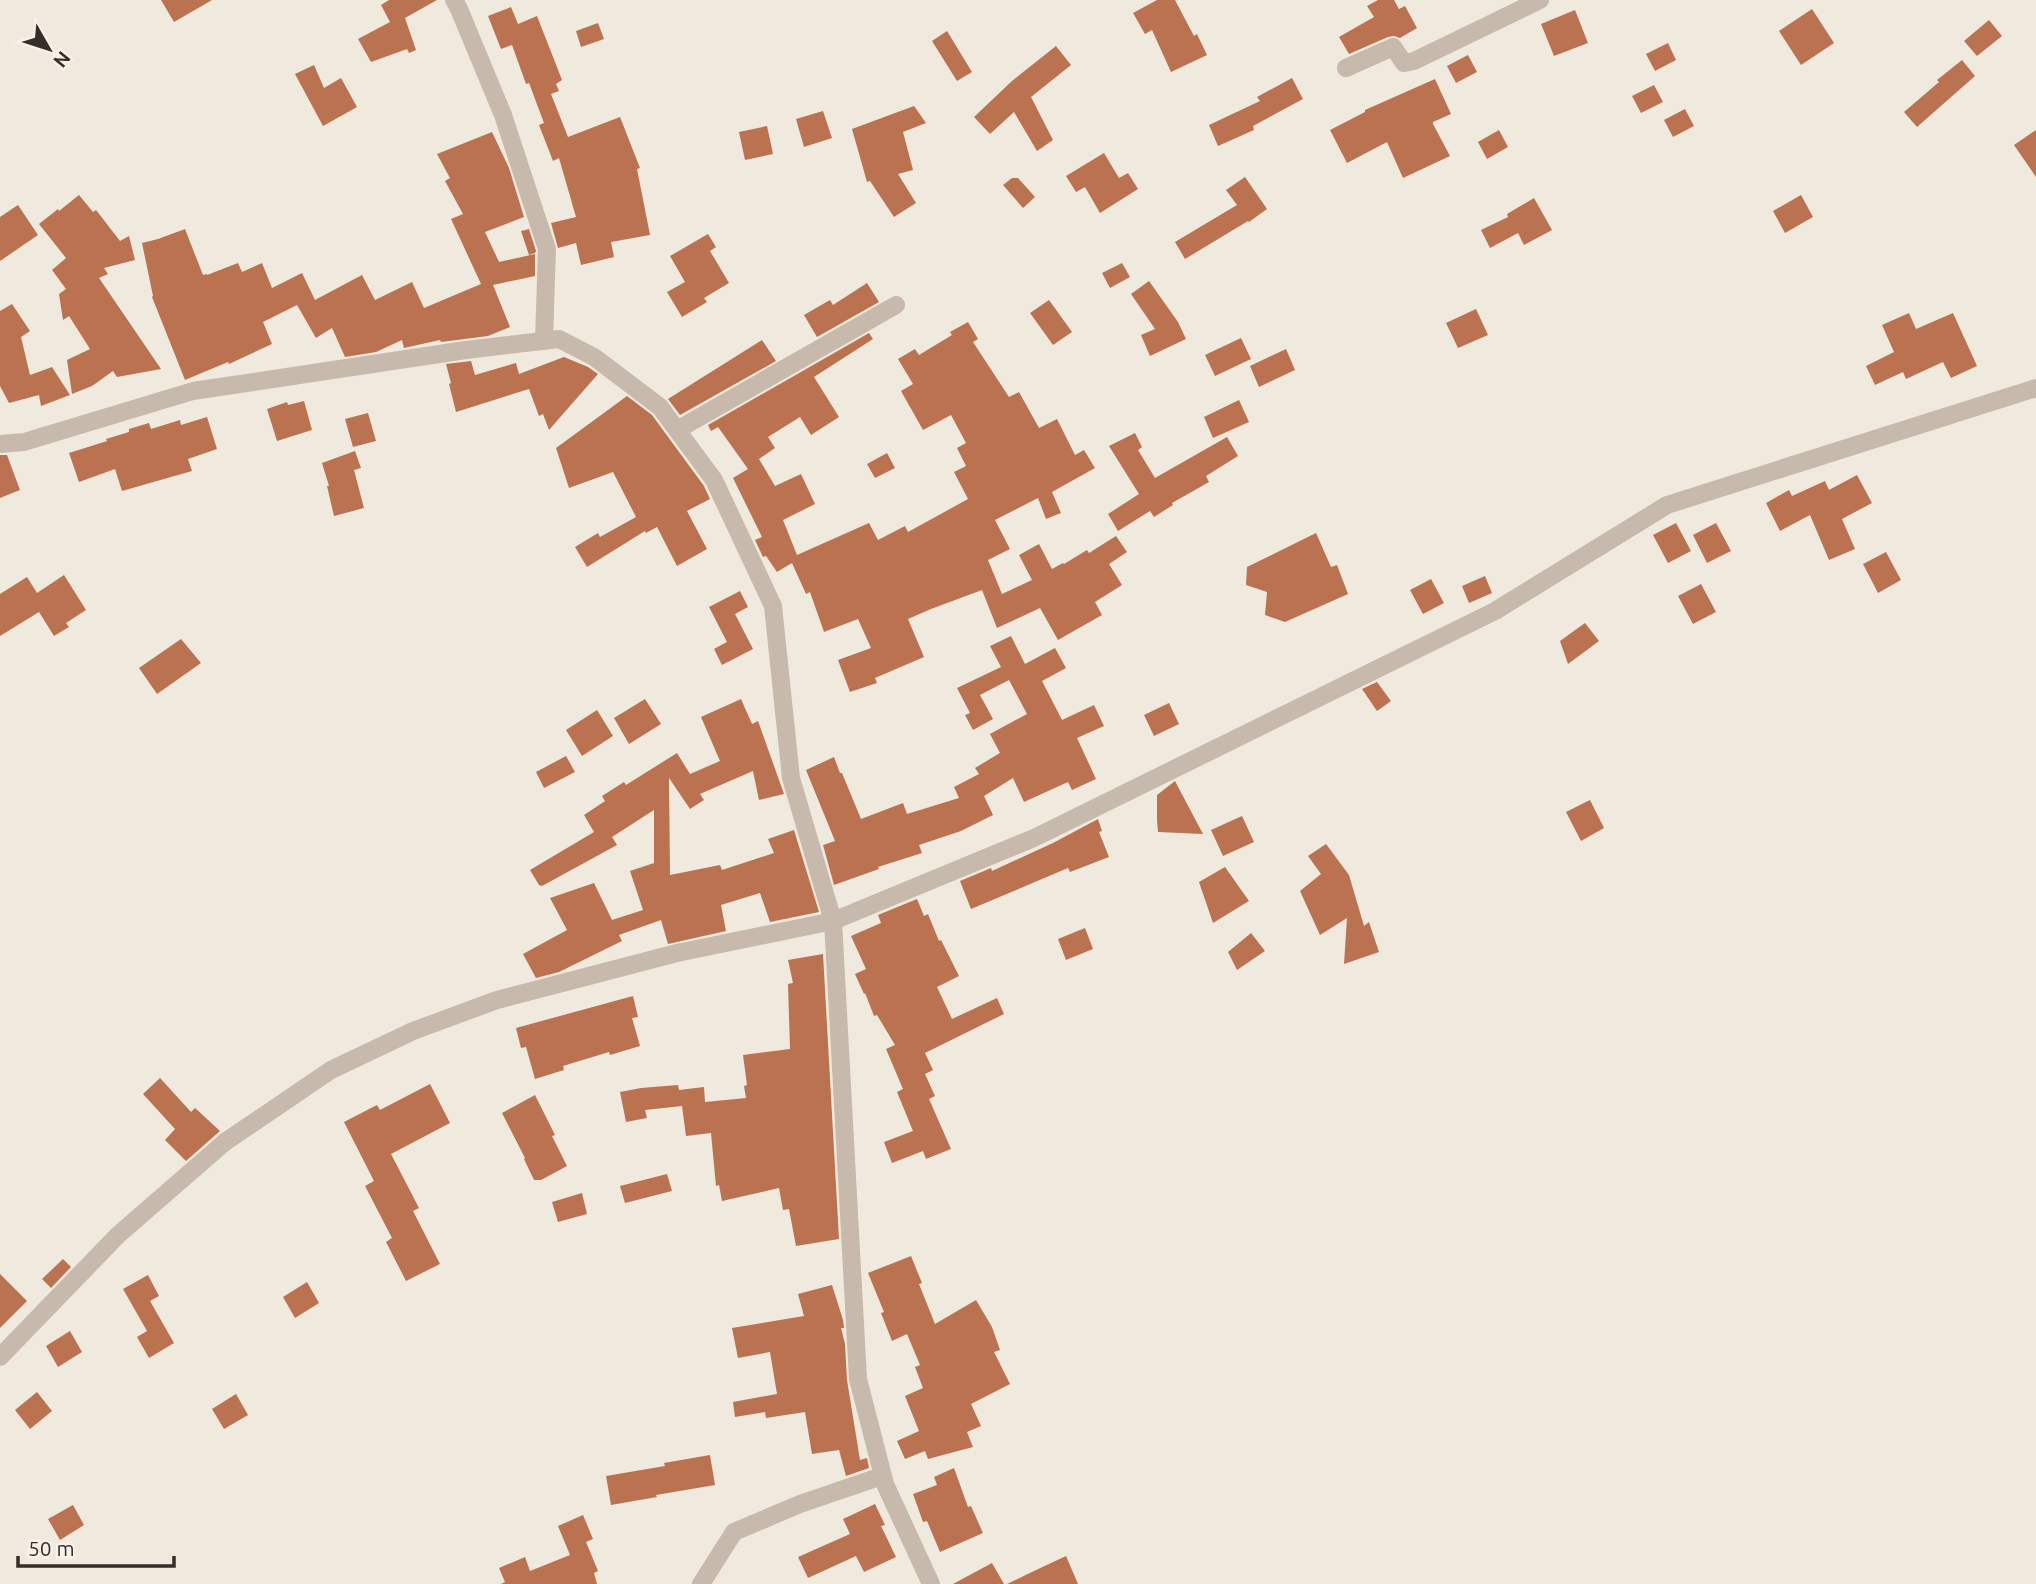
<svg xmlns="http://www.w3.org/2000/svg" width="2036" height="1584" font-family="Ubuntu,sans-serif">
<style>
.building{fill:#ba7251}
.lines{fill:none;stroke-linecap:round;stroke-linejoin:round}
.minor{stroke:#c7b9ab;stroke-width:18}
</style>
<rect width="100%" height="100%" fill="#f0e9de"/>
<g class="building">
<polygon points="161,0 212,0 174,22"/>
<polygon points="389,0 437,0 405,18 416,50 409,53 407,49 371,62 358,39 390,22 381,5"/>
<polygon points="1157,0 1175,0 1194,36 1197,34 1207,55 1171,72 1152,30 1145,34 1133,13"/>
<polygon points="1378,0 1394,0 1399,9 1405,6 1417,28 1400,38 1394,36 1388,37 1349,54 1339,37 1374,17 1367,6"/>
<polygon points="511,7 518,24 537,16 562,80 556,84 559,91 551,94 568,137 620,117 640,168 637,169 650,235 611,242 614,257 581,265 576,243 558,248 551,223 576,217 559,158 553,161 539,125 544,123 529,83 526,84 512,45 501,49 488,16"/>
<polygon points="1812,9 1834,43 1801,65 1779,31"/>
<polygon points="1575,10 1588,43 1554,56 1541,24"/>
<polygon points="1989,20 2002,36 1977,56 1964,41"/>
<polygon points="598,23 604,39 581,47 576,31"/>
<polygon points="947,31 972,72 957,81 932,41"/>
<polygon points="1668,43 1676,60 1655,71 1646,54"/>
<polygon points="1056,46 1071,65 1031,97 1053,140 1037,151 1014,112 990,134 974,117 1012,81"/>
<polygon points="1468,55 1477,72 1456,83 1447,66"/>
<polygon points="1962,60 1975,76 1917,127 1904,112 1939,82 1937,80"/>
<polygon points="314,65 324,88 341,78 357,107 323,126 295,74"/>
<polygon points="1292,78 1303,99 1253,126 1254,130 1218,146 1209,125 1260,101 1257,97"/>
<polygon points="1435,79 1451,114 1433,122 1433,124 1450,156 1403,178 1387,142 1347,163 1330,130 1365,112 1365,110"/>
<polygon points="1654,85 1663,102 1641,113 1632,96"/>
<polygon points="914,106 926,123 903,132 913,170 898,174 916,203 894,217 870,181 867,182 852,129"/>
<polygon points="1685,109 1694,126 1673,137 1664,120"/>
<polygon points="823,111 832,138 804,147 796,119"/>
<polygon points="767,126 773,154 745,160 739,132"/>
<polygon points="1499,130 1508,147 1487,159 1478,142"/>
<polygon points="2036,130 2036,177 2014,145"/>
<polygon points="492,132 509,168 524,217 485,232 499,262 535,254 535,276 493,285 510,327 488,336 441,342 440,340 404,348 402,340 376,352 345,357 332,328 316,338 297,305 263,322 272,344 229,364 228,362 185,380 152,297 153,296 142,243 158,239 185,229 203,275 207,274 207,275 238,263 242,272 262,263 272,288 302,273 315,300 362,275 375,300 412,282 424,308 481,284 451,219 463,214 445,181 450,178 437,154"/>
<polygon points="1104,153 1119,178 1128,173 1138,189 1100,213 1085,187 1076,192 1066,176"/>
<polygon points="1245,177 1267,209 1249,222 1248,221 1185,259 1175,242 1237,205 1226,190"/>
<polygon points="1012,178 1018,178 1035,197 1023,208 1003,185"/>
<polygon points="79,195 93,212 96,210 120,241 129,236 135,260 104,268 108,274 99,278 161,369 117,377 113,371 92,386 72,394 67,360 90,349 69,316 63,320 59,294 66,289 52,270 66,258 39,224 58,209 59,211"/>
<polygon points="1801,195 1813,217 1785,233 1773,211"/>
<polygon points="1534,198 1552,230 1524,245 1518,233 1490,248 1481,230 1508,217 1507,214"/>
<polygon points="18,205 38,235 0,261 0,217"/>
<polygon points="529,229 536,251 535,253 529,255 521,231"/>
<polygon points="708,234 716,247 710,251 729,283 704,298 707,302 682,317 667,292 685,282 670,256"/>
<polygon points="1122,263 1130,277 1110,288 1102,273"/>
<polygon points="1149,281 1178,322 1186,339 1150,356 1141,335 1155,329 1131,294"/>
<polygon points="867,283 879,302 817,337 804,315 830,300 833,305"/>
<polygon points="1049,300 1072,332 1053,345 1030,313"/>
<polygon points="12,304 30,331 21,337 30,375 52,367 70,395 41,406 39,395 9,403 0,386 0,311"/>
<polygon points="1476,309 1488,335 1458,348 1446,323"/>
<polygon points="1909,313 1916,329 1953,313 1977,366 1951,378 1943,362 1906,379 1903,372 1875,385 1866,366 1894,352 1882,325"/>
<polygon points="968,322 978,339 973,342 1009,397 1019,392 1039,428 1057,419 1075,455 1084,450 1095,468 1052,492 1061,513 1046,519 1038,498 995,520 1010,549 988,560 1002,594 1032,580 1019,555 1039,544 1052,569 1063,563 1064,564 1087,550 1089,553 1116,536 1127,552 1109,564 1122,585 1095,602 1102,615 1058,640 1040,608 997,628 982,590 931,609 908,619 924,657 875,678 877,683 850,692 838,660 871,648 858,619 824,632 810,592 806,594 792,563 777,572 766,556 763,557 755,540 762,537 733,478 748,469 718,427 711,431 708,425 869,333 873,339 814,377 839,417 811,435 800,417 768,437 775,448 759,459 775,486 801,474 815,504 783,520 797,555 869,523 878,540 905,526 908,532 968,499 954,472 966,466 957,448 966,443 951,415 923,430 901,391 913,384 898,359 915,349 919,355 952,335 950,332"/>
<polygon points="1241,338 1251,359 1215,376 1205,355"/>
<polygon points="762,340 776,361 680,415 668,399"/>
<polygon points="1286,349 1295,370 1259,387 1250,366"/>
<polygon points="564,357 588,367 598,374 549,430 543,414 539,416 529,389 456,412 449,384 451,383 446,364 471,361 475,375 516,363 519,374"/>
<polygon points="627,396 652,415 704,486 710,499 687,511 707,549 677,566 657,527 646,533 645,531 587,567 575,547 598,533 600,537 636,517 613,472 569,488 556,448"/>
<polygon points="1239,400 1249,422 1213,438 1204,417"/>
<polygon points="304,401 312,430 277,441 267,409 287,402 288,405"/>
<polygon points="368,413 376,441 353,447 345,419"/>
<polygon points="207,417 217,449 188,459 192,471 122,491 115,469 79,482 69,453 107,441 106,439 129,432 129,429 149,423 151,429 180,420 181,425"/>
<polygon points="1135,433 1142,447 1138,450 1155,478 1227,437 1238,456 1206,476 1209,482 1172,503 1173,505 1154,517 1150,511 1118,531 1108,514 1139,494 1109,446"/>
<polygon points="355,451 361,468 354,470 364,508 334,516 327,486 329,486 322,463"/>
<polygon points="887,453 895,468 875,478 867,464"/>
<polygon points="0,455 7,455 20,490 0,498"/>
<polygon points="1857,475 1872,503 1842,519 1855,549 1829,560 1810,515 1780,531 1766,503 1789,490 1792,496 1825,481 1829,490"/>
<polygon points="1676,523 1691,551 1668,563 1653,535"/>
<polygon points="1716,523 1731,551 1707,563 1693,535"/>
<polygon points="1316,533 1331,567 1337,565 1348,594 1285,622 1265,615 1267,592 1246,585 1247,567"/>
<polygon points="1886,552 1901,580 1878,593 1863,564"/>
<polygon points="64,575 86,610 66,623 69,627 54,636 39,612 0,636 0,594 27,577 37,593"/>
<polygon points="1485,576 1492,593 1469,603 1462,586"/>
<polygon points="1431,579 1444,603 1423,614 1410,590"/>
<polygon points="1701,584 1716,612 1693,624 1678,596"/>
<polygon points="740,591 748,607 735,614 753,649 722,665 714,649 727,642 709,607"/>
<polygon points="1585,623 1599,641 1568,664 1560,641"/>
<polygon points="1011,636 1025,664 1055,648 1066,668 1042,681 1062,720 1094,705 1104,726 1077,738 1096,779 1072,790 1068,782 1024,802 1013,778 984,796 993,815 961,831 919,845 922,853 878,867 879,869 834,885 823,845 835,841 806,770 834,757 840,773 842,773 861,819 903,803 907,814 959,798 954,787 979,774 975,768 1000,753 990,734 1027,714 1009,680 980,695 993,719 973,730 965,715 970,713 957,688 1001,667 990,646"/>
<polygon points="181,639 201,663 157,694 139,668"/>
<polygon points="1377,682 1391,701 1377,711 1362,689"/>
<polygon points="645,699 661,724 629,744 614,718"/>
<polygon points="741,699 752,724 758,721 784,794 759,800 753,771 700,794 704,800 690,809 669,778 670,875 720,865 722,870 774,853 768,839 794,830 819,912 770,922 760,893 721,905 726,931 668,944 661,920 619,935 622,941 559,972 536,978 523,954 567,930 550,898 594,883 612,920 643,910 630,871 654,863 654,810 612,837 617,845 542,886 539,885 530,870 594,832 584,815 605,801 602,796 624,782 626,785 677,753 690,774 720,761 701,717"/>
<polygon points="1169,703 1179,724 1154,736 1144,715"/>
<polygon points="597,710 613,736 582,756 566,730"/>
<polygon points="566,756 575,772 544,788 536,772"/>
<polygon points="1175,781 1203,834 1158,832 1157,820 1157,795"/>
<polygon points="1590,800 1604,828 1581,841 1566,812"/>
<polygon points="1242,816 1254,842 1223,856 1211,830"/>
<polygon points="1098,819 1102,831 1099,832 1109,857 1070,872 1068,868 971,909 960,881 991,868 992,871 1053,843"/>
<polygon points="1326,844 1349,875 1364,926 1369,922 1379,952 1344,964 1347,918 1320,935 1300,891 1321,874 1308,856"/>
<polygon points="1225,867 1249,901 1213,923 1199,882"/>
<polygon points="917,899 924,916 928,914 939,941 941,940 959,976 937,987 952,1019 997,998 1004,1014 925,1053 933,1070 925,1074 935,1096 929,1099 951,1149 926,1159 923,1151 892,1163 884,1142 913,1131 897,1092 903,1089 886,1049 895,1045 877,1015 874,1016 865,993 864,994 855,974 866,969 851,936 881,923 878,915"/>
<polygon points="1085,928 1093,949 1066,960 1058,939"/>
<polygon points="1251,933 1265,951 1237,970 1228,952"/>
<polygon points="823,954 839,1239 796,1246 789,1209 783,1210 779,1188 722,1201 719,1185 716,1186 711,1133 686,1136 682,1106 645,1110 647,1118 626,1122 620,1092 641,1088 678,1085 679,1090 704,1087 705,1102 746,1098 744,1086 747,1085 743,1055 790,1049 788,984 793,983 788,960"/>
<polygon points="633,996 638,1017 632,1018 640,1046 610,1055 609,1052 563,1066 564,1070 535,1079 526,1047 521,1048 516,1028"/>
<polygon points="160,1078 191,1112 195,1108 220,1131 186,1161 165,1140 175,1129 143,1094"/>
<polygon points="430,1084 450,1123 391,1154 419,1208 413,1211 440,1264 406,1281 386,1242 392,1238 365,1186 374,1181 344,1122 377,1105 380,1110"/>
<polygon points="535,1095 555,1135 552,1136 567,1166 541,1180 534,1180 524,1159 525,1158 502,1113"/>
<polygon points="667,1174 672,1191 625,1203 620,1186"/>
<polygon points="582,1193 587,1214 558,1222 552,1202"/>
<polygon points="911,1256 922,1283 919,1284 935,1324 976,1300 992,1327 1000,1350 994,1352 1010,1384 971,1404 981,1426 967,1432 973,1447 928,1459 925,1451 905,1459 897,1441 919,1431 905,1396 923,1388 915,1367 920,1365 907,1334 892,1341 881,1313 884,1312 868,1273"/>
<polygon points="63,1259 71,1267 51,1288 42,1279"/>
<polygon points="0,1274 27,1301 0,1328"/>
<polygon points="148,1275 159,1296 150,1301 174,1343 149,1358 137,1337 147,1331 123,1289"/>
<polygon points="307,1282 319,1303 295,1318 283,1297"/>
<polygon points="832,1285 843,1320 844,1328 841,1328 845,1344 847,1380 860,1460 867,1458 869,1468 846,1476 839,1450 812,1454 805,1412 766,1418 765,1412 735,1417 733,1402 777,1394 770,1352 738,1358 732,1328 804,1316 798,1294"/>
<polygon points="70,1331 82,1352 58,1367 46,1346"/>
<polygon points="37,1392 52,1411 30,1429 15,1410"/>
<polygon points="236,1394 248,1415 224,1429 212,1409"/>
<polygon points="710,1455 715,1485 656,1495 657,1497 611,1505 606,1476 665,1466 664,1463"/>
<polygon points="954,1468 968,1507 971,1506 983,1533 940,1552 927,1521 923,1522 913,1494 937,1485 934,1477"/>
<polygon points="875,1504 885,1525 881,1526 896,1557 864,1572 856,1556 808,1578 798,1557 850,1534 843,1519"/>
<polygon points="73,1505 84,1525 60,1540 48,1519"/>
<polygon points="583,1515 593,1539 586,1542 598,1571 594,1573 597,1584 501,1584 505,1582 499,1568 525,1557 530,1571 570,1555 558,1526"/>
<polygon points="1066,1556 1078,1584 1007,1584 1034,1571"/>
<polygon points="992,1563 1004,1584 953,1584"/>
</g>
<g class="lines">
<g class="minor">
<polyline points="454,0 459,9 503,115 547,249 544,341"/>
<polyline points="1346,68 1393,47 1404,63 1414,61 1540,0"/>
<polyline points="677,430 896,305"/>
<polyline points="0,444 24,442 193,391 466,350 559,339 594,357 660,407 714,480 773,606 791,778 833,921 858,1379 885,1484 931,1584"/>
<polyline points="0,1357 118,1235 225,1142 331,1070 413,1031 497,1000 677,953 833,921 1034,838 1495,611 1667,505 2036,388"/>
<polyline points="701,1584 734,1532 800,1504 882,1476"/>
</g>
</g>
<g transform="translate(49 49) rotate(129)" stroke="#f8f2ea" stroke-width="5" paint-order="stroke">
<path d="M0-5L12 26L0 18L-12 26Z" fill="#352e29"/>
<text y="-10" font-size="19" font-weight="bold" text-anchor="middle" fill="#352e29">N</text>
</g>
<path d="M18 1556v10h156v-10" fill="none" stroke="#352e29" stroke-width="3.5"/>
<text x="28" y="1556" font-size="21" fill="#352e29" stroke="#f8f2ea" stroke-width="5" paint-order="stroke">50 m</text>
</svg>
